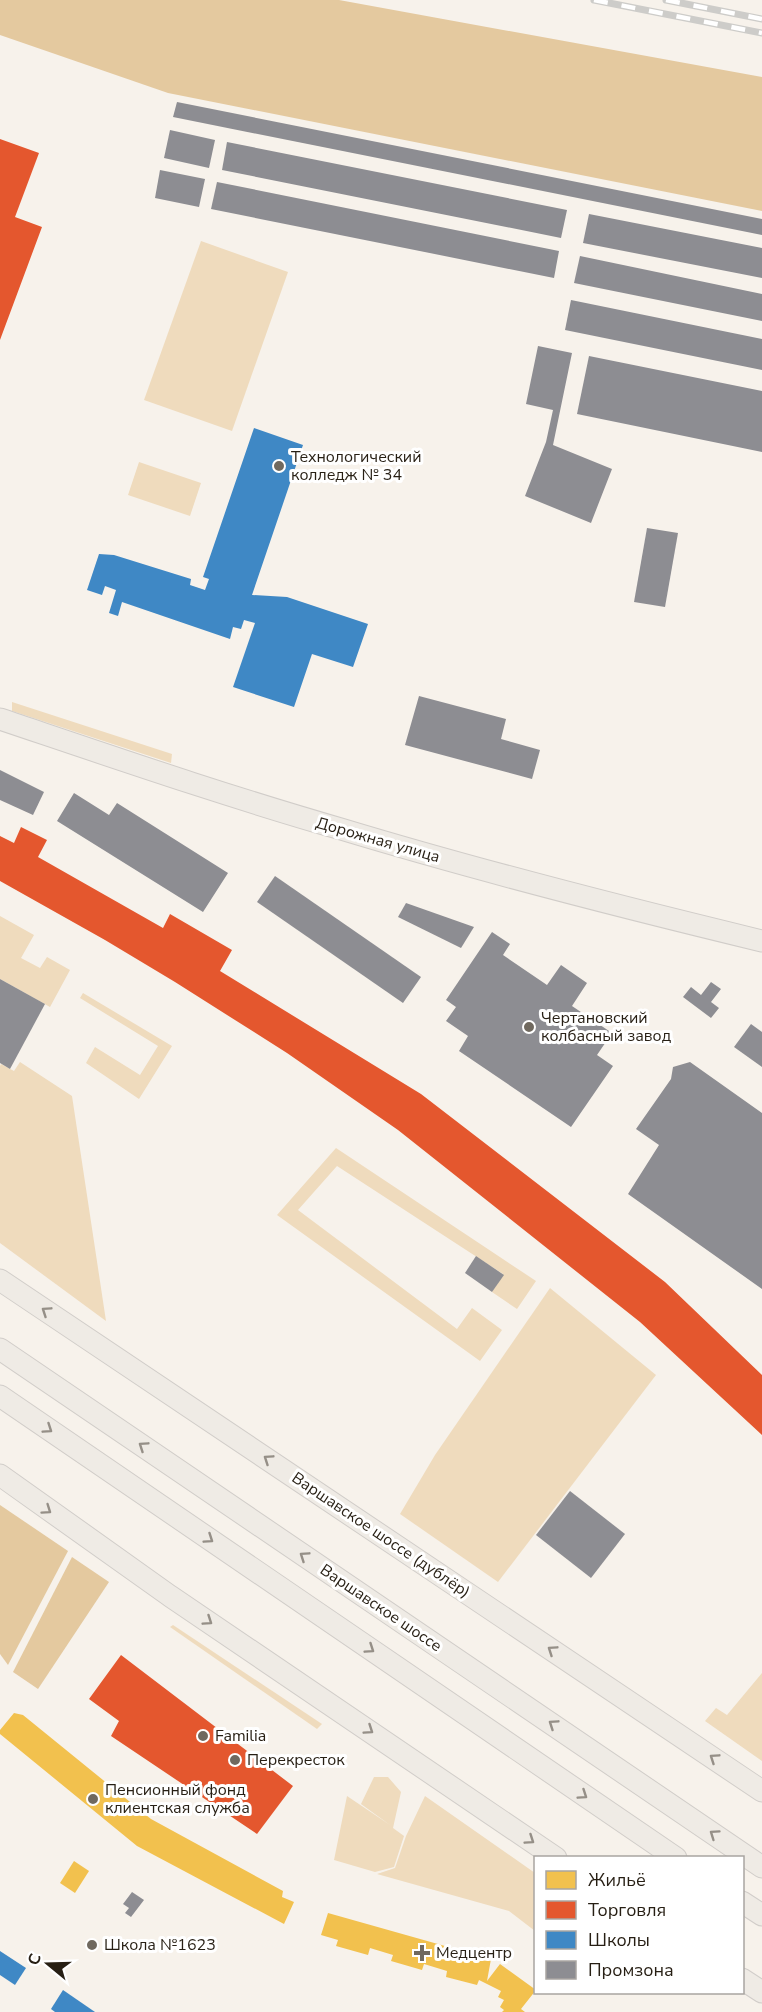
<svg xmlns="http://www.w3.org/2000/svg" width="762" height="2012" font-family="'Nunito Sans',sans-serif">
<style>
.green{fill:#efdbbd}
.forest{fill:#e4c99f}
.homes{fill:#f2c14e}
.shops{fill:#e4572e}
.schools{fill:#3f88c5}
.industry{fill:#8d8d92}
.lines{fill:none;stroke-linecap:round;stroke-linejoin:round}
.major-casing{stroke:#d1cdc9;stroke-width:23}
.major{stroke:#efebe5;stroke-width:21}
.rail-casing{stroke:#cdccc9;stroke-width:7}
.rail{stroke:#fff;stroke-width:4.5;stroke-dasharray:14;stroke-linecap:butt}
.oneway{stroke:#958f87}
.poi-dot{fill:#70695f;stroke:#fff;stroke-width:2}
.labels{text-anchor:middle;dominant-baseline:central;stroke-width:6;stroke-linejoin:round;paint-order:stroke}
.poi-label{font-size:16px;fill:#271f14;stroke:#fff;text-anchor:start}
.street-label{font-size:16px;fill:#271f14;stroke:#fff}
</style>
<rect width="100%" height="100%" fill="#f7f2eb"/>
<g class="green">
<polygon points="201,241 288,272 232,431 144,400"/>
<polygon points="139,462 201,483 190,516 128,495"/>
<polygon points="12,702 172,754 171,763 12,711"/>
<polygon points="0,916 34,935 21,958 40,968 47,957 70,970 50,1007 0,979"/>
<polygon points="83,993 172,1046 139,1099 86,1063 95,1047 140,1075 158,1046 80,998"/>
<polygon points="20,1062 72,1096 106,1321 0,1243 0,1066 1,1064 14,1071"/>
<polygon points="336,1148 536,1281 517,1309 492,1292 503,1274 337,1166 298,1210 457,1329 472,1308 502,1330 480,1361 277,1215"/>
<polygon points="550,1288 656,1375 498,1582 400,1514 435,1455"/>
<polygon points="173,1625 322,1724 317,1729 170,1627"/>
<polygon points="762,1673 762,1761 705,1721 716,1708 727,1715"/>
<polygon points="374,1777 388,1777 401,1792 393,1828 404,1836 394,1867 375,1872 334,1860 347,1796 390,1825 361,1804"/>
<polygon points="425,1796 535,1873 535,1931 509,1911 377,1874 395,1868 406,1836"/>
</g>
<g class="forest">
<polygon points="0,0 339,0 762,77 762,211 168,93 0,35"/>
<polygon points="0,1505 68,1551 8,1665 0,1654"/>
<polygon points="72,1557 109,1582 38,1689 13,1672"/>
</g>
<g class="homes">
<polygon points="14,1713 23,1715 151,1819 283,1891 282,1897 294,1902 284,1924 137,1846 0,1734 0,1730"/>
<polygon points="74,1861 89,1871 75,1893 60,1883"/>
<polygon points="328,1913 491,1959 487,1981 500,1964 536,1990 521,2009 525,2012 502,2012 504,2010 500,2007 504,2000 498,1997 501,1991 479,1980 477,1985 446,1977 447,1971 424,1964 422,1970 391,1961 393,1955 370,1948 368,1955 336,1946 338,1940 321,1935"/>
</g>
<g class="shops">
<polygon points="0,139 39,153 15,217 42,227 0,340"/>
<polygon points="21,827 47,840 38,857 163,928 170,914 232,950 220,971 421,1094 665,1282 762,1375 762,1435 640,1322 398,1130 287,1053 175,982 105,940 0,881 0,836 14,843"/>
<polygon points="121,1655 293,1786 257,1834 111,1736 119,1721 89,1699"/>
</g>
<g class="schools">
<polygon points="254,428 303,445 252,595 287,597 368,624 353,667 312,654 294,707 233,687 255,623 244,620 241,629 233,627 230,639 122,602 118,616 109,613 116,590 105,586 102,595 87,590 99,554 114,555 191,579 190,585 205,590 209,579 203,577"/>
<polygon points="0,1951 26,1968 15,1985 0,1975"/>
<polygon points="63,1990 95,2012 55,2012 51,2009"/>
</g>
<g class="industry">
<polygon points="177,102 762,219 762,235 173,117"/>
<polygon points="170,130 215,140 209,168 164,158"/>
<polygon points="227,142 567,210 561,238 222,170"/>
<polygon points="160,170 205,179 199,207 155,198"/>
<polygon points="217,182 559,251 554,278 211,209"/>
<polygon points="589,214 762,248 762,278 583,243"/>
<polygon points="580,256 762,294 762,321 574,283"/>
<polygon points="571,300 762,339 762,370 565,330"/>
<polygon points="538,346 572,353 553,445 612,469 591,523 525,496 546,442 553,410 526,404"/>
<polygon points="589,356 762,391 762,452 577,414"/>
<polygon points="647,528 678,533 665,607 634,602"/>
<polygon points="419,696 506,719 501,739 540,750 532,779 405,745"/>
<polygon points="0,770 44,792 33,815 0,800"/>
<polygon points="74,793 109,815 117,803 228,873 203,912 57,821"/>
<polygon points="275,876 421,977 403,1003 257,902"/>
<polygon points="406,903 474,927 461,948 398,917"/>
<polygon points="492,932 510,944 503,955 547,985 561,965 587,983 572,1006 612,1033 597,1055 613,1066 571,1127 459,1051 468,1036 446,1021 456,1007 446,1000"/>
<polygon points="0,979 45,1004 10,1069 0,1063"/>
<polygon points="711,982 721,989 711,1002 719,1008 711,1018 683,997 691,987 701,995"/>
<polygon points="751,1024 762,1032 762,1067 734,1047"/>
<polygon points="690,1062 762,1113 762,1289 628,1194 659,1145 636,1129 671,1079 673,1067"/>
<polygon points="476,1256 504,1275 492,1292 465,1273"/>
<polygon points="570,1491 625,1534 591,1578 536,1535"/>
<polygon points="132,1892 144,1900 131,1917 125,1913 129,1908 123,1904"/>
</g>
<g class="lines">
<defs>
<g id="major">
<path d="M0,719c113,38 226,77 341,110 139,42 280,78 421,112"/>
<polyline points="0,1280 762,1791"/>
<polyline points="0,1349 762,1867"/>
<polyline points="0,1396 676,1858"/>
<polyline points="0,1475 170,1596 556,1858"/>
<polyline points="742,1902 762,1915"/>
<polyline points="742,1979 762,1992"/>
</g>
</defs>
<use href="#major" class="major-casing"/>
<use href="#major" class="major"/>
<defs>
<g id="rail">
<polyline points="594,0 762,33"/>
<polyline points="666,0 762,19"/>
</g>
</defs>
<use href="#rail" class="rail-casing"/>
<use href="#rail" class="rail"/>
</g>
<defs><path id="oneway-chevron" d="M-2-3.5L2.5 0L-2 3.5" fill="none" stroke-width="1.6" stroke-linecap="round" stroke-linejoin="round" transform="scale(1.5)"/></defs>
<g class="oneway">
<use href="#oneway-chevron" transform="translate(46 1311) rotate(-146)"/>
<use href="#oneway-chevron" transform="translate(48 1429) rotate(34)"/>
<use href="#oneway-chevron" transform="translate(143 1446) rotate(-146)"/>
<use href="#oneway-chevron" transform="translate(268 1459) rotate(-146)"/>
<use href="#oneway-chevron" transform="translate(47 1510) rotate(35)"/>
<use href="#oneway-chevron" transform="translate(209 1539) rotate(34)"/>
<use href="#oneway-chevron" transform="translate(304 1556) rotate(-146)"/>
<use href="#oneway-chevron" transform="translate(208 1621) rotate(34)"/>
<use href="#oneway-chevron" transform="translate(370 1649) rotate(34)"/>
<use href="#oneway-chevron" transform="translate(552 1650) rotate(-146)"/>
<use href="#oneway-chevron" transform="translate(553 1724) rotate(-146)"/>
<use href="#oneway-chevron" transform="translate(369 1730) rotate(34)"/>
<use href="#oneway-chevron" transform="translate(714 1758) rotate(-146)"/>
<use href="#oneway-chevron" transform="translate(583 1795) rotate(34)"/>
<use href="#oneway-chevron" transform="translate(714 1834) rotate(-145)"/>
<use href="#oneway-chevron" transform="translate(530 1840) rotate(34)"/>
</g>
<g class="poi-dot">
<circle cx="279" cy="466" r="6"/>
<circle cx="529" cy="1027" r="6"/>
<circle cx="203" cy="1736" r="6"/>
<circle cx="235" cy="1760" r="6"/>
<circle cx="93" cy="1799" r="6"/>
<circle cx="92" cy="1945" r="6"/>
<path d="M419 1944h6v6h6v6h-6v6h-6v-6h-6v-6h6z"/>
</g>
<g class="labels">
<g class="poi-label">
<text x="291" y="457">Технологический<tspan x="291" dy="18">колледж № 34</tspan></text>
<text x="541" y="1018">Чертановский<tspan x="541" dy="18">колбасный завод</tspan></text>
<text x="215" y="1736">Familia</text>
<text x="247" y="1760">Перекресток</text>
<text x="105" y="1790">Пенсионный фонд<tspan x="105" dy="18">клиентская служба</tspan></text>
<text x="104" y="1945">Школа №1623</text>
<text x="436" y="1953">Медцентр</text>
</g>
<g class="street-label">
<text transform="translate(378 840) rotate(16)">Дорожная улица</text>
<text transform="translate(381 1535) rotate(34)">Варшавское шоссе (дублёр)</text>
<text transform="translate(381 1608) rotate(34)">Варшавское шоссе</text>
</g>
</g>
<rect x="534" y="1856" width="210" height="138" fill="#ffffff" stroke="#a9a5a1" stroke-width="1.5"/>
<rect x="546" y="1871" width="30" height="18" fill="#f2c14e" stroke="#a9a5a1" stroke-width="1.5"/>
<text x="588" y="1886" font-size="18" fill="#271f14">Жильё</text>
<rect x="546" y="1901" width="30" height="18" fill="#e4572e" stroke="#a9a5a1" stroke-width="1.5"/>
<text x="588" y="1916" font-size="18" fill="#271f14">Торговля</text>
<rect x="546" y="1931" width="30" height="18" fill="#3f88c5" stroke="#a9a5a1" stroke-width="1.5"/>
<text x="588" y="1946" font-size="18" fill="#271f14">Школы</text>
<rect x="546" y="1961" width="30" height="18" fill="#8d8d92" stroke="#a9a5a1" stroke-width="1.5"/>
<text x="588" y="1976" font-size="18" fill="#271f14">Промзона</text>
<g transform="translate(48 1964) rotate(289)" stroke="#ffffff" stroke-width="4.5" paint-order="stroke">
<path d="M0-4.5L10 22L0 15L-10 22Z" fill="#271f14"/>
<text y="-9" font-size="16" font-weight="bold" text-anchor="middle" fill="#271f14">С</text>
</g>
</svg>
